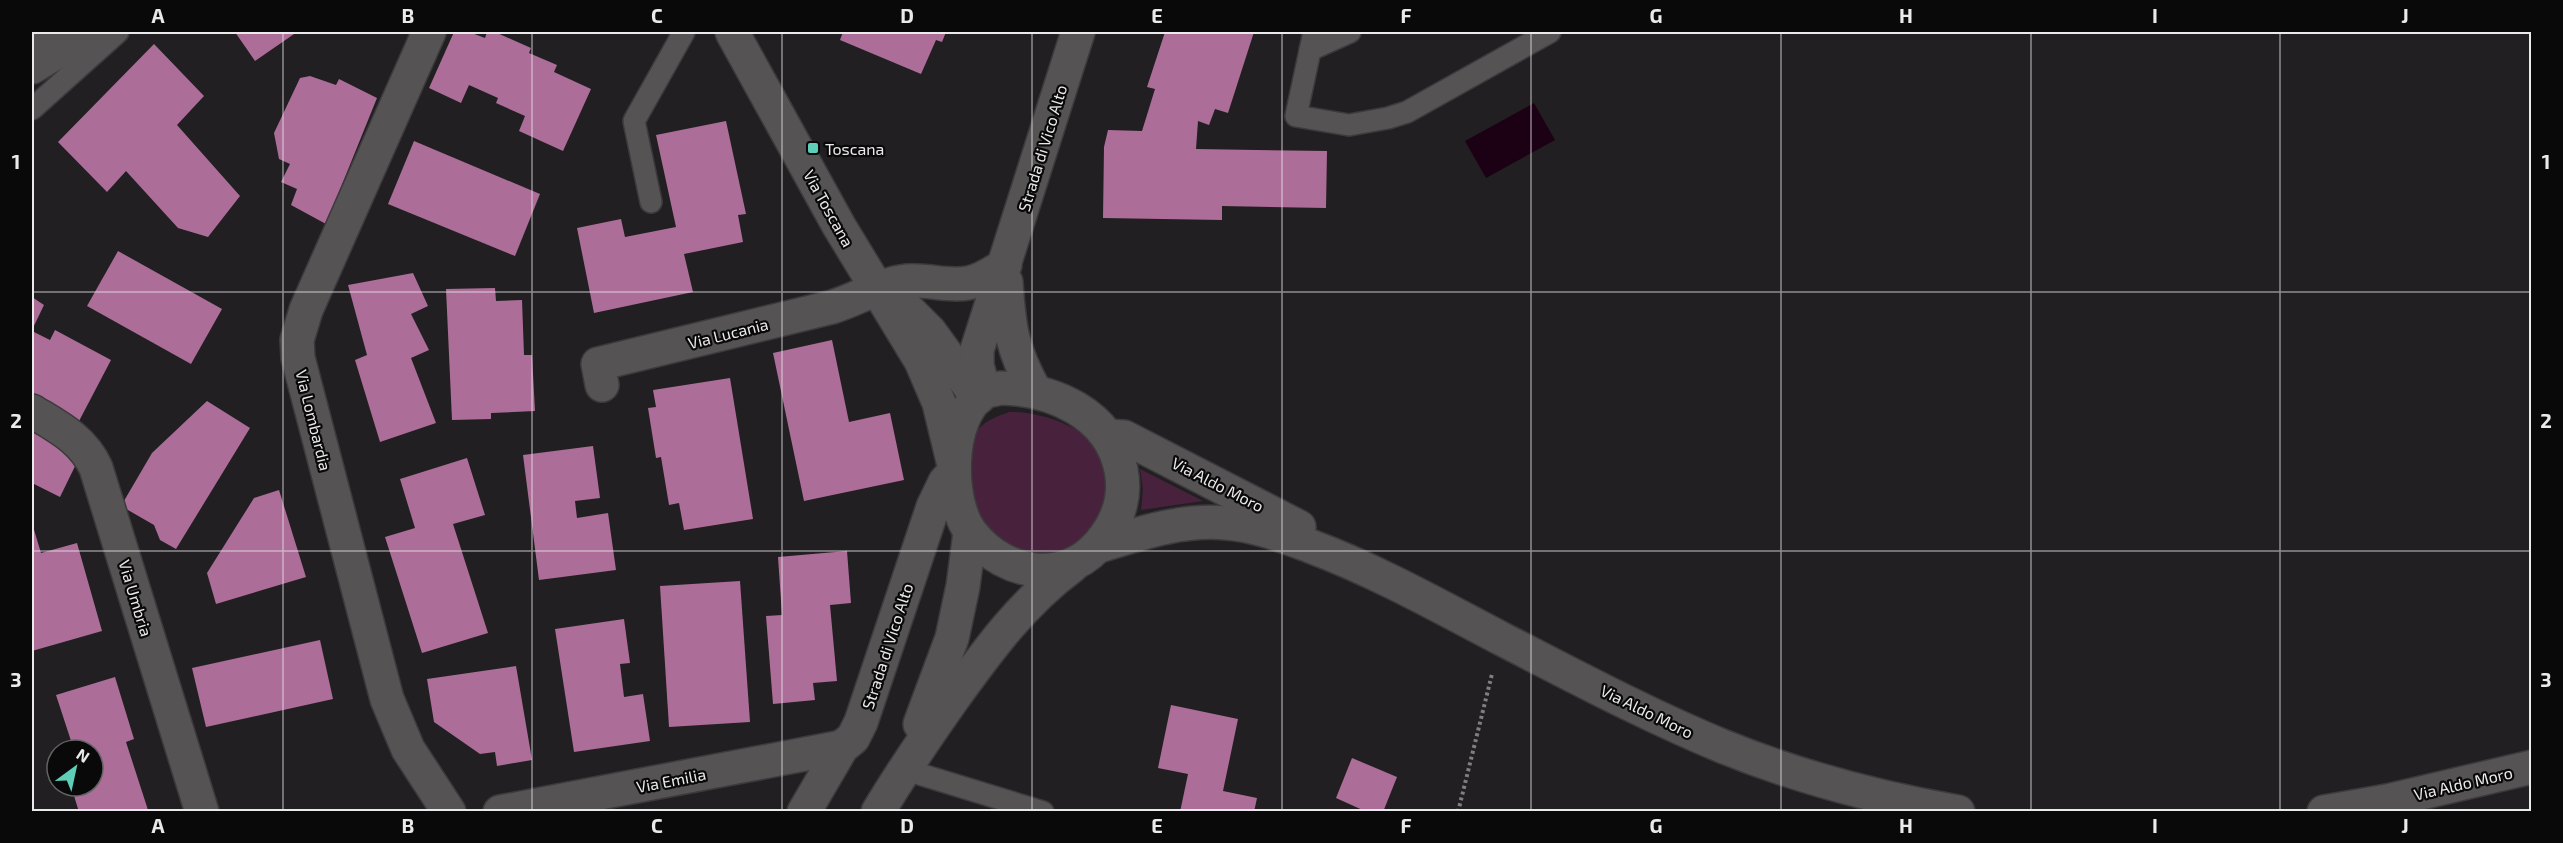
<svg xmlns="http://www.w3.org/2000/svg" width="2563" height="843" font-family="'Exo 2',sans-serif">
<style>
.green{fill:#48223d}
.water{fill:#1c0014}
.building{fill:#ac6e98}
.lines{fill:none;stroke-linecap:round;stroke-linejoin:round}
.service-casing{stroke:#3c3a3c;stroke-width:24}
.minor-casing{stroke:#3c3a3c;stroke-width:36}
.tertiary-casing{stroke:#3c3a3c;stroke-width:36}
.path{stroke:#807e80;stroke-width:4;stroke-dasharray:3 3;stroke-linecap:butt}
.service{stroke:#555354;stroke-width:21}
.minor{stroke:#555354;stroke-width:33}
.tertiary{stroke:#555354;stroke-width:33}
.grid{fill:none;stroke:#ebeaeb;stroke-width:1.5;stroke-opacity:0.55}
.poi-dot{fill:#5eceb8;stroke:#0a090a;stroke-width:2}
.labels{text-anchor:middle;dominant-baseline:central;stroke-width:4.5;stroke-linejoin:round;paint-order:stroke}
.poi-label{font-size:16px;fill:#ebeaeb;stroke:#0a090a;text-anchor:start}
.street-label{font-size:16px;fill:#ebeaeb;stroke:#0a090a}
.neatline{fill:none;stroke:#ebeaeb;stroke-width:2}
.grid-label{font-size:20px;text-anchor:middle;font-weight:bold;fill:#ebeaeb}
</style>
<rect width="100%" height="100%" fill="#211f21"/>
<g class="green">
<path d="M1009,412c31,-1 84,16 96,48 5,12 5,28 7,41l-37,51c-11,1 -37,8 -47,5 -6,-1 -35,-20 -39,-25 -14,-16 -25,-75 -16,-94 6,-15 22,-21 36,-26z"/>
<polygon points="1140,469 1203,501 1141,510 1143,489"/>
</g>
<polygon class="water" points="1534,103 1555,140 1486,178 1465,141"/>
<g class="building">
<polygon points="235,32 297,32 255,61"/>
<polygon points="454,32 469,32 485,38 487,32 495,32 531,48 529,53 557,65 554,72 591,89 563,151 519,131 525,116 496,103 498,98 469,85 461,103 429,88"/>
<polygon points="843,32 946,32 942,42 936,40 921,74 840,40"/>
<polygon points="1165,32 1254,32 1228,113 1215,109 1209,125 1198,121 1196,149 1327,151 1326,208 1222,206 1222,220 1103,218 1104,147 1108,130 1142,131 1155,89 1147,87"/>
<polygon points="154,44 204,96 177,125 240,196 208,237 178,228 126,171 107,192 58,142"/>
<polygon points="310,76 336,85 339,79 377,98 326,224 291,205 297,189 281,182 290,164 279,159 274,133 300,78"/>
<polygon points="726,121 746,214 738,215 743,242 684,254 693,292 594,313 577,228 621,219 625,237 676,227 656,135"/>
<polygon points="414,141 540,194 515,256 388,204"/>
<polygon points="118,251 222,309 191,364 87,306"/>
<polygon points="413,273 428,306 411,314 429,350 411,358 436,423 380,442 355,360 367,355 348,285"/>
<polygon points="495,288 496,301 522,300 524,355 532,355 535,411 491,413 491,419 452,420 446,289"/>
<polygon points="32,297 44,305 32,330"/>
<polygon points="55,330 111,360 78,423 32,395 32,331 50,340"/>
<polygon points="832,340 849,422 890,413 904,480 804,501 773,353"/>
<polygon points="730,378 753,519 684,530 679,503 669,505 661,457 656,458 648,408 656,407 653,390"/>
<polygon points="207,401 250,428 176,549 160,540 154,525 121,506 152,453"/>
<polygon points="32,432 80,456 60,497 32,483"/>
<polygon points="593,446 600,498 575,501 577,518 608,513 616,570 539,580 523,455"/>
<polygon points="467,458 485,515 453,524 488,633 422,653 385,537 415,528 400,479"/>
<polygon points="279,490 306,577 216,604 207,573 254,498"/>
<polygon points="32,523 41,553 77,543 102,631 32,651"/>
<polygon points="847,551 851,603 830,605 837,681 813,683 815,700 773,704 766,616 782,615 778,557"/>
<polygon points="740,581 750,722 669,727 660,586"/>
<polygon points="624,619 630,663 620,664 624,697 643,694 650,741 574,752 555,629"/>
<polygon points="320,640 333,699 206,727 192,668"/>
<polygon points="516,666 532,760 497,766 495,752 480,754 434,722 427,679"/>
<polygon points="115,677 134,739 126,742 148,810 79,812 71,786 93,786 93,750 74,750 56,695"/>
<polygon points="1171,705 1238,719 1223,791 1257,798 1254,812 1180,812 1188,774 1158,768"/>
<polygon points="1352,758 1397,777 1383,812 1367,812 1336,798"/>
</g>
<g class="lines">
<defs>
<g id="service">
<polyline points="1314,32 1296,116 1349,125 1388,118 1407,112 1550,32"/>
<polyline points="1310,50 1350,32"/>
<polyline points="32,109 118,32"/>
<polyline points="651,202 634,121 684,32"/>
<polyline points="903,769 1043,812"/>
</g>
<g id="minor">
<polyline points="33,32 51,38 83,33"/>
<polyline points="429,32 306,310 297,340 298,358 387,699 408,749 449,812"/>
<polyline points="732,32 839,226 921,361 939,403 954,465"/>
<polyline points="32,67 90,32"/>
<polyline points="903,305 930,332 978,398"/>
<path d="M602,385l-4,-21 234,-57c26,-8 48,-23 75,-26 20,-2 41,6 61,2 13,-2 26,-11 37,-18"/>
<path d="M32,411c26,16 51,28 64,57l106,344"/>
<polyline points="500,812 842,747"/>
<polyline points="804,812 842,747 853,738 861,722 933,507 945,482 954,472"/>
</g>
<g id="tertiary">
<path d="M1006,282c3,46 6,68 29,109"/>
<path d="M1000,388c52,1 110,25 121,82 5,25 -2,48 -17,68 -35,48 -98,39 -132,-4 -25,-31 -25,-116 10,-140 5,-4 12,-4 18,-6z"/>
<polyline points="984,392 977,365 977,350 1078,32"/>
<polyline points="1108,436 1124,437 1299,527"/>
<path d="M1099,546c42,-13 83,-27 127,-23 29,2 57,13 84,23 67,25 129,60 192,93 72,37 145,76 220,107 76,31 156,52 236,66"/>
<polyline points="920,724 952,638 963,586 970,533"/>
<path d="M878,812c23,-39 48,-75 74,-112 36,-50 70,-97 120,-134"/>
<polyline points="2324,812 2387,801 2532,767"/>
</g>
</defs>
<use href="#service" class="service-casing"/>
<use href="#minor" class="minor-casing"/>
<use href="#tertiary" class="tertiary-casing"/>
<polyline class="path" points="1458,812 1492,674"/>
<use href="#service" class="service"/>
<use href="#minor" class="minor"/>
<use href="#tertiary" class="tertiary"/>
</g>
<path class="grid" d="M283,32v780M532,32v780M782,32v780M1032,32v780M1282,32v780M1531,32v780M1781,32v780M2031,32v780M2280,32v780M32,292h2500M32,551h2500"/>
<rect class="poi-dot" x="807" y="142" width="12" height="12" rx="3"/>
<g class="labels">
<g class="poi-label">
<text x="825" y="148">Toscana</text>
</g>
<g class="street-label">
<text transform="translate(1042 148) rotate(-73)">Strada di Vico Alto</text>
<text transform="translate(829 208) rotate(61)">Via Toscana</text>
<text transform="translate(728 333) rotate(-14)">Via Lucania</text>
<text transform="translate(314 420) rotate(76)">Via Lombardia</text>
<text transform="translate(1218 484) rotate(27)">Via Aldo Moro</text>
<text transform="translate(136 598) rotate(73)">Via Umbria</text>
<text transform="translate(887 646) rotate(-72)">Strada di Vico Alto</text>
<text transform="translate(1647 711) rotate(26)">Via Aldo Moro</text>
<text transform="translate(671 780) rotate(-11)">Via Emilia</text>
<text transform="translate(2463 783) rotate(-13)">Via Aldo Moro</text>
</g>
</g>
<rect width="2563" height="843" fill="none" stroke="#0a090a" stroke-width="66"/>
<g transform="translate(75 768) rotate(33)"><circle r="28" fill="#0a090a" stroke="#646364" stroke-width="1.5"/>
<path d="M0-4.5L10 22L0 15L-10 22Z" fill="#5eceb8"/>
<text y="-9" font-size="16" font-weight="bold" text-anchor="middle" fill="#ebeaeb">N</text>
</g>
<rect x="33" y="33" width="2497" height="777" class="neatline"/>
<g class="grid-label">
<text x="158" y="23">A</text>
<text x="408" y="23">B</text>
<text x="657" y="23">C</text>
<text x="907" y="23">D</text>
<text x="1157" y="23">E</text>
<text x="1406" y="23">F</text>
<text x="1656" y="23">G</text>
<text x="1906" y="23">H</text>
<text x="2155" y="23">I</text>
<text x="2405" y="23">J</text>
<text x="16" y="169">1</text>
<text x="2546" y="169">1</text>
<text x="16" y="428">2</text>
<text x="2546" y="428">2</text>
<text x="16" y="687">3</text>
<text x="2546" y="687">3</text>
<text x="158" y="833">A</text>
<text x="408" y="833">B</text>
<text x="657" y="833">C</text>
<text x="907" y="833">D</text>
<text x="1157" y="833">E</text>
<text x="1406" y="833">F</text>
<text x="1656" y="833">G</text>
<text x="1906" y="833">H</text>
<text x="2155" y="833">I</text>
<text x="2405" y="833">J</text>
</g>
</svg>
